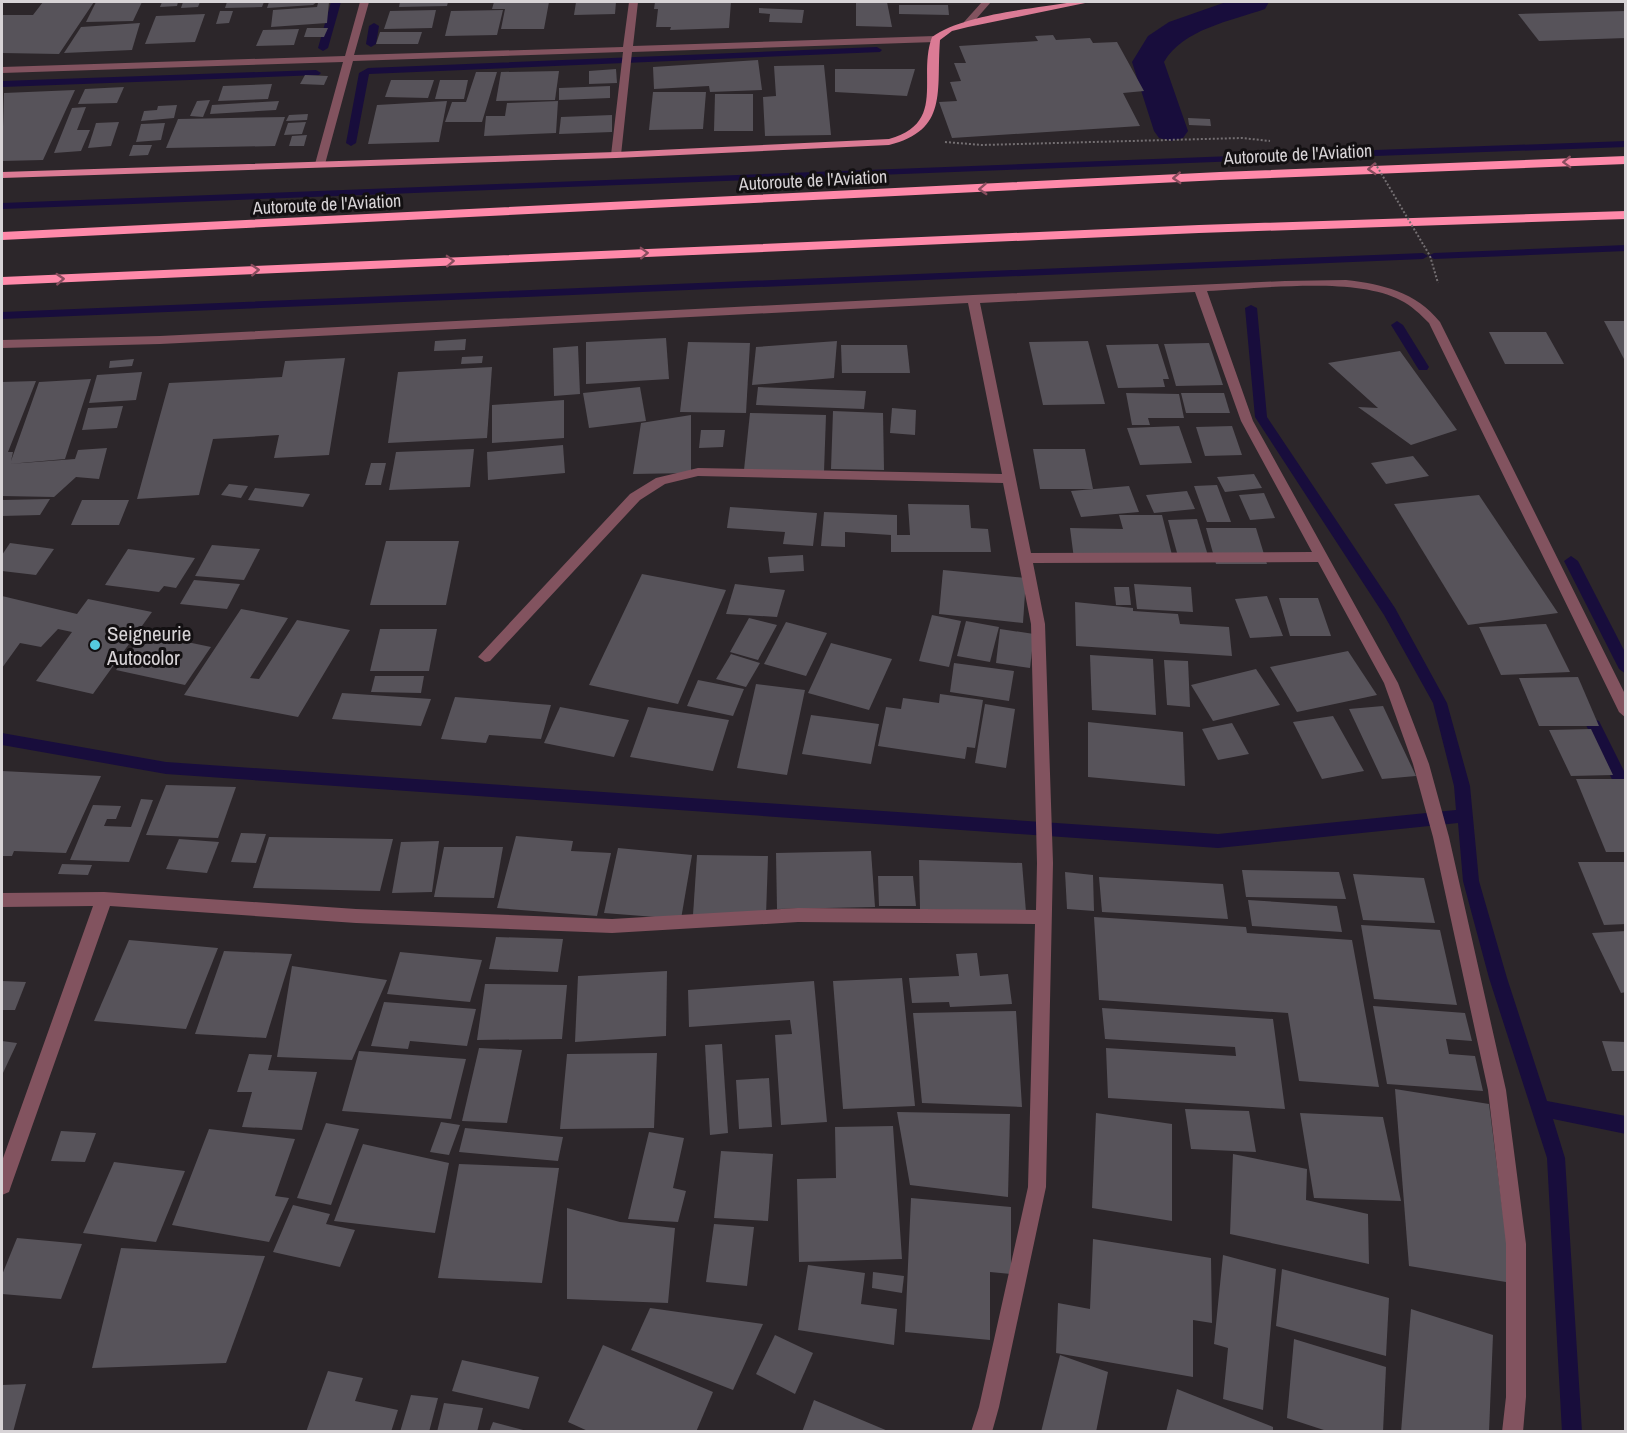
<svg xmlns="http://www.w3.org/2000/svg" width="1627" height="1433" font-family="'Archivo Narrow',sans-serif">
<style>
.lines{fill:none;stroke-linecap:round;stroke-linejoin:round}
.stream{fill:#180d3c;fill-rule:evenodd}
.canal{fill:#180d3c;fill-rule:evenodd}
.building{fill:#57535a}
.path{stroke:#746f72;stroke-width:2;stroke-dasharray:2 2;stroke-linecap:butt}
.minor{fill:#82535f;fill-rule:evenodd}
.major{fill:#db7b95;fill-rule:evenodd}
.highway{fill:#ff8aaa;fill-rule:evenodd}
.path-bridge{stroke:#746f72;stroke-width:2;stroke-dasharray:2 2;stroke-linecap:butt}
.oneway{stroke:#894d5e}
.poi-dot{fill:#55cadf;stroke:#131012;stroke-width:2}
.labels{text-anchor:middle;dominant-baseline:central;stroke-width:6;stroke-linejoin:round;paint-order:stroke}
.far-street-label{font-size:18px;fill:#d7d3d6;stroke:#131012}
.poi-label{font-size:21px;fill:#d7d3d6;stroke:#131012;text-anchor:start}
</style>
<rect width="100%" height="100%" fill="#2c262a"/>
<g class="lines">
<g class="stream">
<polygon points="331,2 341,2 328,48 323,51 318,48"/>
<polygon points="374,23 379,26 376,44 371,47 366,44 369,26"/>
<polygon points="877,47 882,50 880,52 369,74 356,143 351,146 346,143 359,73 368,68"/>
<polygon points="316,70 321,73 319,75 2,87 2,81"/>
<polygon points="1626,141 1626,147 1375,156 1370,153 1375,150"/>
<polygon points="1364,151 1368,152 1368,156 2,209 2,203"/>
<polygon points="1626,245 1626,251 1434,259 1428,256 1423,259 2,319 2,312 1423,253 1428,256 1434,253"/>
<polygon points="1251,305 1257,308 1267,417 1395,608 1447,703 1470,786 1479,881 1507,978 1547,1101 1626,1116 1626,1134 1553,1119 1565,1158 1582,1432 1562,1432 1547,1158 1489,978 1463,881 1458,823 1218,848 166,774 2,745 2,733 166,762 1218,834 1456,810 1454,786 1433,703 1384,615 1255,417 1245,308"/>
<polygon points="1397,321 1403,325 1429,367 1427,370 1419,370 1417,367 1391,325"/>
<polygon points="1571,556 1578,561 1626,654 1626,674 1619,669 1564,561"/>
<polygon points="1594,719 1599,721 1626,775 1626,798 1620,796 1586,725 1589,721"/>
</g>
<path class="canal" d="M1226,2h43l-4,7c-34,12 -82,20 -101,53l24,69 -5,7 -12,3 -12,-3 -5,-7 -22,-69 16,-26 21,-14z"/>
</g>
<g class="building">
<polygon points="43,2 94,2 59,54 2,53 2,15 33,15"/>
<polygon points="96,2 142,2 133,21 86,22"/>
<polygon points="162,2 178,2 177,6 160,7"/>
<polygon points="183,2 200,2 198,7 181,8"/>
<polygon points="227,2 264,2 262,7 225,8"/>
<polygon points="269,2 317,2 313,5 267,8"/>
<polygon points="329,2 327,23 271,27 273,10 317,7 318,3"/>
<polygon points="400,2 448,2 447,6 399,7"/>
<polygon points="494,2 549,2 544,29 501,29 505,9 492,9"/>
<polygon points="576,2 616,2 615,14 574,15"/>
<polygon points="655,2 731,2 729,28 670,30 671,27 656,27 658,9 654,9"/>
<polygon points="856,2 887,2 892,27 856,26"/>
<polygon points="899,5 948,5 949,15 899,14"/>
<polygon points="759,8 804,10 802,23 769,22 770,14 759,13"/>
<polygon points="436,10 432,28 384,29 390,11"/>
<polygon points="503,10 497,35 445,36 451,11"/>
<polygon points="220,11 233,11 229,23 216,24"/>
<polygon points="1626,11 1626,38 1539,41 1518,14"/>
<polygon points="205,14 195,42 145,44 156,16"/>
<polygon points="140,23 132,50 64,53 81,27"/>
<polygon points="307,28 328,28 324,37 304,37"/>
<polygon points="299,29 294,45 256,46 263,30"/>
<polygon points="380,32 422,32 418,44 376,44"/>
<polygon points="1053,35 1056,40 1090,38 1093,43 1117,42 1144,91 1123,93 1140,126 952,138 939,102 957,101 950,82 961,81 954,63 966,63 959,46 1038,41 1035,36"/>
<polygon points="758,60 762,90 710,92 709,86 654,89 653,67"/>
<polygon points="824,65 831,135 765,136 763,97 776,96 774,66"/>
<polygon points="616,69 617,83 589,84 589,71"/>
<polygon points="835,69 915,69 907,96 835,92"/>
<polygon points="559,71 555,100 496,101 501,72"/>
<polygon points="476,72 497,72 482,122 445,122 452,102 466,102"/>
<polygon points="305,75 328,76 324,85 300,84"/>
<polygon points="391,80 434,80 428,98 385,97"/>
<polygon points="440,80 468,80 464,99 435,99"/>
<polygon points="272,84 268,99 218,101 223,86"/>
<polygon points="610,86 610,98 559,100 559,88"/>
<polygon points="124,87 117,103 78,104 85,89"/>
<polygon points="75,90 43,160 2,161 4,93"/>
<polygon points="653,92 706,92 703,129 649,130"/>
<polygon points="715,94 753,94 753,131 714,131"/>
<polygon points="210,100 203,117 190,116 197,101"/>
<polygon points="279,101 276,110 210,114 212,105"/>
<polygon points="447,101 439,142 368,144 377,105"/>
<polygon points="558,101 556,133 484,136 486,116 505,116 507,103"/>
<polygon points="177,105 174,118 141,121 144,111 157,110 158,106"/>
<polygon points="86,107 77,130 90,130 81,151 54,153 72,108"/>
<polygon points="308,114 307,120 286,121 289,115"/>
<polygon points="612,115 612,132 559,134 561,117"/>
<polygon points="285,117 275,146 166,148 178,119"/>
<polygon points="1188,118 1210,119 1211,126 1189,125"/>
<polygon points="119,122 111,146 88,148 96,123"/>
<polygon points="306,122 302,134 284,135 288,123"/>
<polygon points="165,123 161,140 136,142 141,124"/>
<polygon points="307,135 304,146 289,146 292,136"/>
<polygon points="133,145 152,145 148,155 129,156"/>
<polygon points="1604,321 1626,321 1626,359 1624,359"/>
<polygon points="1489,332 1546,332 1564,364 1505,364"/>
<polygon points="666,338 669,379 586,384 586,342"/>
<polygon points="466,339 465,350 434,351 435,341"/>
<polygon points="837,341 834,378 752,385 756,347"/>
<polygon points="1088,341 1105,404 1043,405 1029,342"/>
<polygon points="688,342 750,343 746,413 680,412"/>
<polygon points="1209,343 1223,385 1176,386 1164,344"/>
<polygon points="1158,344 1169,379 1163,379 1165,387 1118,388 1106,345"/>
<polygon points="841,345 907,345 910,373 842,373"/>
<polygon points="578,346 580,394 554,396 553,348"/>
<polygon points="1400,351 1457,430 1411,445 1358,407 1378,408 1328,363"/>
<polygon points="483,356 482,363 461,364 462,357"/>
<polygon points="345,358 329,455 274,458 279,435 213,439 199,495 137,499 169,383 282,377 285,361"/>
<polygon points="134,359 132,366 109,368 110,361"/>
<polygon points="492,367 487,438 388,443 398,372"/>
<polygon points="142,372 136,400 89,403 97,375"/>
<polygon points="91,379 65,459 9,464 75,459 78,450 107,448 99,479 76,477 54,497 2,496 2,382 36,381 8,452 13,452 11,461 39,382"/>
<polygon points="640,387 646,421 589,428 583,393"/>
<polygon points="758,387 866,391 864,409 756,405"/>
<polygon points="1126,393 1179,394 1184,418 1148,418 1150,425 1132,425"/>
<polygon points="1181,393 1224,393 1230,413 1186,413"/>
<polygon points="564,400 564,438 492,443 492,405"/>
<polygon points="123,406 117,428 82,430 88,408"/>
<polygon points="892,408 916,410 915,435 890,433"/>
<polygon points="833,411 883,413 884,470 831,469"/>
<polygon points="750,413 826,415 824,472 744,470"/>
<polygon points="691,415 691,473 633,474 641,423"/>
<polygon points="1179,426 1192,463 1140,465 1127,428"/>
<polygon points="1232,426 1242,455 1205,456 1196,427"/>
<polygon points="701,430 725,430 723,447 699,448"/>
<polygon points="563,445 565,473 488,480 487,452"/>
<polygon points="474,449 470,487 389,490 396,452"/>
<polygon points="1033,449 1085,449 1093,489 1040,489"/>
<polygon points="1413,456 1429,476 1386,484 1371,463"/>
<polygon points="371,463 386,463 381,485 365,485"/>
<polygon points="1254,474 1262,488 1225,492 1217,477"/>
<polygon points="229,484 248,486 241,498 221,495"/>
<polygon points="1217,485 1231,522 1207,522 1194,486"/>
<polygon points="1129,486 1139,512 1081,517 1071,491"/>
<polygon points="255,488 310,494 303,507 248,500"/>
<polygon points="1187,491 1195,509 1154,513 1146,495"/>
<polygon points="1264,493 1275,518 1250,520 1239,495"/>
<polygon points="1479,495 1558,613 1468,625 1394,504"/>
<polygon points="50,499 40,515 2,516 2,500"/>
<polygon points="82,500 129,500 119,525 71,525"/>
<polygon points="908,504 969,505 971,528 988,529 991,552 891,552 891,535 845,532 845,547 821,546 824,512 897,515 897,535 910,535"/>
<polygon points="730,507 817,513 813,546 783,544 785,532 727,528"/>
<polygon points="1119,515 1162,515 1173,559 1074,559 1070,528 1123,529"/>
<polygon points="1197,519 1209,559 1179,560 1168,520"/>
<polygon points="1206,528 1256,528 1267,564 1216,564"/>
<polygon points="386,541 459,541 446,605 370,605"/>
<polygon points="10,543 54,549 36,575 2,571 2,555"/>
<polygon points="212,545 260,549 244,580 195,576"/>
<polygon points="128,549 195,558 176,588 164,586 159,592 105,585"/>
<polygon points="803,555 804,571 770,573 768,557"/>
<polygon points="943,570 1026,578 1023,623 939,614"/>
<polygon points="642,574 726,590 678,704 589,685"/>
<polygon points="194,580 240,584 227,609 180,604"/>
<polygon points="735,584 785,590 777,617 726,614"/>
<polygon points="1134,584 1191,587 1193,612 1137,609"/>
<polygon points="1114,587 1129,587 1131,605 1116,605"/>
<polygon points="2,596 77,614 88,599 152,612 93,694 36,681 72,632 58,629 41,647 20,643 2,668"/>
<polygon points="1267,596 1283,636 1250,638 1235,599"/>
<polygon points="1279,598 1318,598 1331,636 1290,636"/>
<polygon points="1075,602 1133,608 1133,611 1178,614 1180,624 1229,627 1232,656 1076,646"/>
<polygon points="241,609 288,618 250,678 259,679 297,620 350,630 298,717 184,695"/>
<polygon points="932,615 961,621 949,667 919,661"/>
<polygon points="749,618 777,625 758,660 730,652"/>
<polygon points="966,621 999,627 990,662 957,656"/>
<polygon points="786,622 827,633 806,676 764,664"/>
<polygon points="1546,624 1570,672 1501,675 1479,627"/>
<polygon points="380,629 437,629 429,671 370,671"/>
<polygon points="1000,629 1034,634 1030,668 996,663"/>
<polygon points="144,633 211,647 185,685 116,670"/>
<polygon points="831,643 892,659 869,710 808,693"/>
<polygon points="1348,651 1377,695 1297,712 1270,667"/>
<polygon points="731,654 760,663 746,687 716,679"/>
<polygon points="1090,655 1153,659 1156,715 1092,710"/>
<polygon points="1164,660 1188,661 1190,707 1167,705"/>
<polygon points="954,663 1014,671 1009,701 950,692"/>
<polygon points="1256,669 1280,705 1213,721 1191,685"/>
<polygon points="375,676 424,676 421,693 371,692"/>
<polygon points="1578,677 1599,726 1539,726 1519,678"/>
<polygon points="698,680 744,689 733,716 687,706"/>
<polygon points="756,684 805,690 787,775 737,768"/>
<polygon points="342,693 431,699 421,726 332,719"/>
<polygon points="940,694 983,700 975,748 967,747 965,759 878,746 886,707 901,709 903,698 939,703"/>
<polygon points="455,697 551,705 541,739 489,735 486,743 441,739"/>
<polygon points="985,704 1015,709 1006,768 975,763"/>
<polygon points="1383,706 1416,776 1382,779 1349,709"/>
<polygon points="560,707 629,720 614,757 544,743"/>
<polygon points="648,707 729,720 713,771 630,757"/>
<polygon points="811,715 879,724 871,764 802,754"/>
<polygon points="1333,716 1364,771 1322,779 1293,722"/>
<polygon points="1088,722 1183,732 1185,786 1088,777"/>
<polygon points="1232,723 1249,754 1218,760 1202,729"/>
<polygon points="1591,729 1613,775 1571,776 1549,730"/>
<polygon points="2,771 101,776 66,853 14,851 12,856 2,856"/>
<polygon points="1576,779 1626,779 1626,852 1606,852"/>
<polygon points="166,785 236,787 218,838 146,835"/>
<polygon points="141,799 153,800 129,862 70,860 93,805 121,806 116,819 107,819 104,826 131,827"/>
<polygon points="241,833 266,834 256,863 231,862"/>
<polygon points="516,836 573,841 571,851 611,853 597,916 497,908"/>
<polygon points="269,837 393,839 380,891 253,888"/>
<polygon points="179,839 219,842 207,873 166,869"/>
<polygon points="439,841 432,892 392,893 401,842"/>
<polygon points="444,847 503,847 494,898 434,897"/>
<polygon points="618,848 692,855 681,919 604,913"/>
<polygon points="871,851 875,907 777,909 776,853"/>
<polygon points="697,855 768,856 766,916 693,915"/>
<polygon points="919,860 1022,863 1026,912 920,909"/>
<polygon points="1578,862 1626,862 1626,924 1604,925"/>
<polygon points="62,864 92,865 88,875 58,874"/>
<polygon points="1242,870 1339,872 1346,899 1246,897"/>
<polygon points="1065,872 1093,875 1094,911 1067,909"/>
<polygon points="1353,874 1424,878 1435,923 1363,920"/>
<polygon points="878,876 913,876 916,906 879,906"/>
<polygon points="1099,877 1223,884 1228,919 1102,912"/>
<polygon points="1248,900 1337,906 1342,932 1252,926"/>
<polygon points="1094,917 1246,927 1247,933 1352,940 1379,1087 1299,1081 1288,1013 1099,1000"/>
<polygon points="1361,925 1440,930 1457,1005 1374,999"/>
<polygon points="1626,931 1626,992 1621,993 1592,933"/>
<polygon points="496,937 563,939 558,972 489,969"/>
<polygon points="129,940 218,948 186,1029 94,1021"/>
<polygon points="224,951 292,954 266,1038 195,1034"/>
<polygon points="400,952 482,960 470,1002 387,994"/>
<polygon points="977,953 980,976 1008,974 1012,1004 950,1007 949,1002 912,1003 909,978 959,976 956,954"/>
<polygon points="292,966 387,980 352,1060 277,1057"/>
<polygon points="667,971 666,1036 575,1042 578,976"/>
<polygon points="902,978 915,1106 843,1109 833,981"/>
<polygon points="2,981 26,982 15,1010 2,1010"/>
<polygon points="814,981 827,1122 781,1125 775,1035 792,1034 790,1020 689,1027 688,990"/>
<polygon points="485,984 567,985 562,1039 477,1040"/>
<polygon points="384,1002 476,1009 467,1046 410,1041 408,1049 371,1046"/>
<polygon points="1373,1006 1465,1013 1472,1041 1446,1039 1449,1054 1475,1056 1483,1091 1387,1084"/>
<polygon points="1102,1008 1273,1019 1285,1109 1108,1098 1106,1048 1236,1056 1235,1047 1105,1039"/>
<polygon points="1016,1011 1022,1107 922,1103 913,1013"/>
<polygon points="2,1041 17,1043 2,1075"/>
<polygon points="1602,1041 1626,1042 1626,1071 1612,1071"/>
<polygon points="722,1044 728,1133 710,1135 705,1045"/>
<polygon points="479,1048 522,1050 507,1123 462,1121"/>
<polygon points="359,1051 466,1059 451,1119 342,1111"/>
<polygon points="657,1053 654,1128 560,1129 567,1054"/>
<polygon points="249,1054 272,1055 268,1070 317,1072 302,1130 242,1127 252,1092 237,1092"/>
<polygon points="769,1078 772,1127 739,1129 736,1080"/>
<polygon points="1395,1089 1489,1104 1512,1283 1409,1266"/>
<polygon points="1185,1109 1249,1111 1256,1152 1191,1149"/>
<polygon points="897,1112 1010,1114 1008,1197 910,1185"/>
<polygon points="1096,1113 1172,1124 1172,1221 1092,1208"/>
<polygon points="1300,1113 1383,1117 1401,1201 1314,1198"/>
<polygon points="441,1122 460,1125 449,1155 430,1152"/>
<polygon points="326,1123 359,1129 331,1205 297,1198"/>
<polygon points="893,1126 902,1259 799,1262 797,1179 836,1178 835,1127"/>
<polygon points="465,1128 563,1137 558,1161 459,1152"/>
<polygon points="209,1129 295,1139 275,1196 289,1198 269,1242 172,1225"/>
<polygon points="61,1131 96,1133 85,1162 51,1161"/>
<polygon points="649,1132 684,1138 673,1188 686,1191 678,1222 628,1219"/>
<polygon points="363,1144 449,1163 435,1233 334,1221"/>
<polygon points="721,1151 773,1154 768,1221 714,1218"/>
<polygon points="1233,1154 1307,1169 1306,1200 1368,1214 1369,1264 1230,1234"/>
<polygon points="114,1162 185,1171 156,1242 83,1233"/>
<polygon points="459,1164 559,1168 542,1283 438,1278"/>
<polygon points="911,1198 1011,1207 1011,1274 990,1272 990,1340 905,1332"/>
<polygon points="293,1205 330,1214 326,1224 355,1230 340,1267 273,1252"/>
<polygon points="567,1208 620,1222 675,1228 668,1303 567,1299"/>
<polygon points="714,1224 754,1227 747,1286 706,1282"/>
<polygon points="17,1238 82,1244 61,1299 2,1294 2,1275"/>
<polygon points="1093,1239 1211,1258 1212,1323 1193,1320 1193,1377 1056,1353 1058,1303 1090,1309"/>
<polygon points="121,1248 265,1256 226,1363 92,1368"/>
<polygon points="1223,1255 1276,1269 1263,1410 1223,1399 1228,1348 1214,1344"/>
<polygon points="808,1265 865,1273 861,1304 897,1309 894,1345 798,1330"/>
<polygon points="1282,1269 1389,1298 1386,1356 1276,1326"/>
<polygon points="873,1272 904,1276 902,1293 872,1288"/>
<polygon points="650,1308 763,1324 733,1390 631,1350"/>
<polygon points="1411,1309 1493,1335 1489,1432 1401,1432"/>
<polygon points="775,1335 813,1353 795,1394 756,1374"/>
<polygon points="1294,1339 1386,1367 1383,1432 1330,1432 1287,1418"/>
<polygon points="603,1345 713,1392 696,1432 590,1432 568,1422"/>
<polygon points="1060,1355 1108,1372 1096,1432 1041,1432"/>
<polygon points="462,1360 539,1377 529,1409 452,1391"/>
<polygon points="328,1371 363,1378 355,1401 398,1410 391,1432 306,1432"/>
<polygon points="26,1384 13,1432 2,1432 2,1385"/>
<polygon points="1177,1389 1273,1427 1273,1432 1166,1432"/>
<polygon points="411,1395 438,1398 429,1432 400,1432"/>
<polygon points="814,1400 888,1431 888,1432 802,1432"/>
<polygon points="444,1403 483,1408 477,1432 437,1432"/>
<polygon points="493,1422 527,1431 527,1432 489,1432"/>
</g>
<g class="lines">
<g class="path">
<polyline points="945,142 982,145 1242,138 1270,141"/>
<polyline points="1430,256 1438,283"/>
</g>
<g class="minor">
<polygon points="360,2 369,2 354,55 623,47 629,2 638,2 633,46 935,36 940,39 935,42 632,52 621,155 616,158 611,155 623,52 353,61 325,164 320,167 315,164 343,62 2,73 2,67 345,56"/>
<polygon points="982,2 991,2 970,26 964,26 964,22"/>
<path d="M1346,280c36,4 70,12 94,42l186,374v22l-7,-6 -190,-389c-9,-9 -17,-17 -29,-23 -45,-24 -142,-11 -193,-9l46,130 145,262 31,81 20,73 57,253 20,154v153l-3,35h-21l4,-35v-153l-18,-154 -55,-253 -20,-73 -29,-81 -66,-121 -285,1 12,61 8,239 -7,324 -47,220 -7,25h-21l8,-25 49,-220 7,-263 -237,-2 -186,11 -256,-10 -246,-17 -99,280 -2,6 -7,3v-34l91,-255 -91,1v-14l102,-1 252,17 256,10 186,-11 238,2 1,-47 -6,-239 -28,-141 -305,-7 -33,8 -25,16 -150,161 -5,1 -7,-5 152,-163 26,-16 42,-10 304,6 -34,-171 -808,41 -158,4v-8l158,-4 813,-41 312,-14zM1195,292l46,129 71,131 -281,1 -51,-250z"/>
</g>
<path class="major" d="M1073,2h17l-122,25 -16,4 -12,9c-4,51 9,90 -51,105l-273,13 -614,20v-6l614,-20 273,-13c58,-16 28,-61 43,-102 32,-23 100,-28 141,-35z"/>
<g class="highway">
<polygon points="1626,156 1626,164 1220,180 2,240 2,232 1220,172"/>
<polygon points="1626,211 1626,219 1199,233 2,285 2,277 1199,225"/>
</g>
<polyline class="path-bridge" points="1375,163 1430,256"/>
</g>
<defs><path id="oneway-chevron" d="M-2-3.5L2.5 0L-2 3.5" fill="none" stroke-width="1.6" stroke-linecap="round" stroke-linejoin="round" transform="scale(1.5)"/></defs>
<g class="oneway">
<use href="#oneway-chevron" transform="translate(1567 162) rotate(178)"/>
<use href="#oneway-chevron" transform="translate(1372 169) rotate(177)"/>
<use href="#oneway-chevron" transform="translate(1177 178) rotate(177)"/>
<use href="#oneway-chevron" transform="translate(983 189) rotate(177)"/>
<use href="#oneway-chevron" transform="translate(644 253) rotate(-2)"/>
<use href="#oneway-chevron" transform="translate(450 261) rotate(-2)"/>
<use href="#oneway-chevron" transform="translate(255 270) rotate(-3)"/>
<use href="#oneway-chevron" transform="translate(60 279) rotate(-3)"/>
</g>
<circle class="poi-dot" cx="95" cy="645" r="6"/>
<g class="labels">
<g class="far-street-label">
<text transform="translate(1298 154) rotate(-3)">Autoroute de l'Aviation</text>
<text transform="translate(813 180) rotate(-3)">Autoroute de l'Aviation</text>
<text transform="translate(327 204) rotate(-3)">Autoroute de l'Aviation</text>
</g>
<g class="poi-label">
<text x="107" y="633">Seigneurie<tspan x="107" dy="24">Autocolor</tspan></text>
</g>
</g>
<rect width="1627" height="1433" fill="none" stroke="#d7d3d6" stroke-width="6"/>
</svg>
